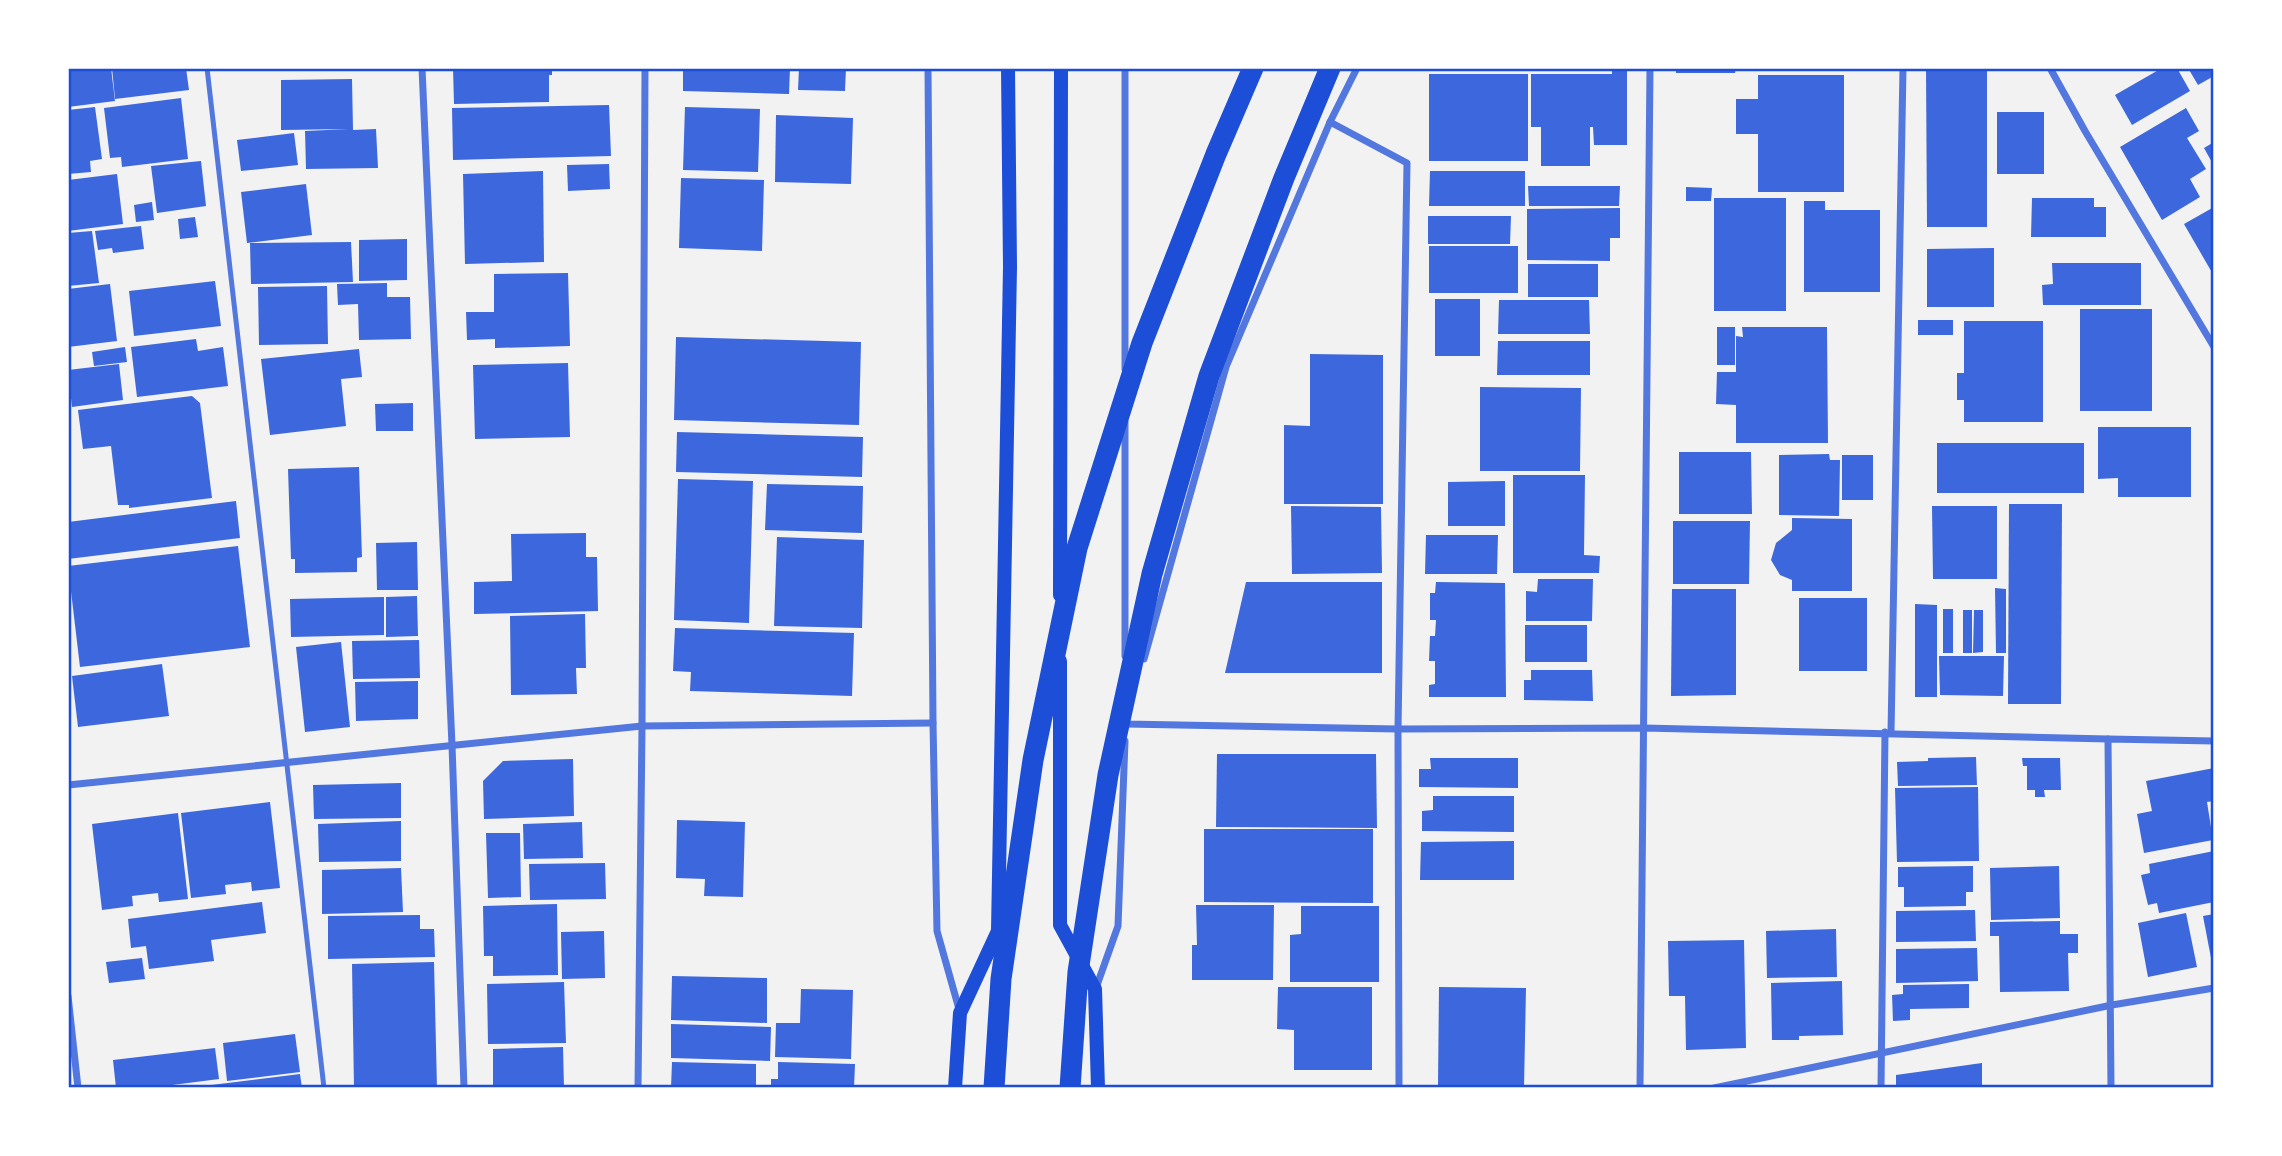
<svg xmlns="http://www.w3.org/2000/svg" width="2282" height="1156" font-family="Lato,sans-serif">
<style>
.building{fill:#3d67dc}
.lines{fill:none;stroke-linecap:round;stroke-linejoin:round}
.service{stroke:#5277de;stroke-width:5}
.minor{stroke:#5277de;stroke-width:7}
.secondary{stroke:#1d4ed8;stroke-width:14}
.motorway{stroke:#1d4ed8;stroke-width:21}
.neatline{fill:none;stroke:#1d4ed8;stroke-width:2.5}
</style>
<rect width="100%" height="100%" fill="#f2f2f2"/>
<g class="building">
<polygon points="68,68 111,68 115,101 68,107"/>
<polygon points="112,68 186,68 189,90 115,99"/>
<polygon points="453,68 552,68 552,75 549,75 549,102 454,104"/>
<polygon points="683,68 790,68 789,94 683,91"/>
<polygon points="799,68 846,68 845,91 798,90"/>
<polygon points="1612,68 1627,68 1627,145 1594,145 1593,127 1590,127 1590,166 1541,166 1541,127 1531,127 1531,74 1612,74"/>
<polygon points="1676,68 1736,68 1735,73 1676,73"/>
<polygon points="1926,68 1987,68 1987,227 1927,227"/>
<polygon points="2162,68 2177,68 2190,91 2132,125 2115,95"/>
<polygon points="2188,68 2214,68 2214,76 2198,85"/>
<rect x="1429" y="74" width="99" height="87"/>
<polygon points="1758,75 1844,75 1844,192 1758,192 1758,134 1736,134 1736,99 1758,99"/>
<polygon points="352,79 353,130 376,129 378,168 306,169 305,131 349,129 281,130 281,80"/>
<polygon points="181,98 188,159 122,167 121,157 110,158 104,108"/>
<polygon points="609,105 611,156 453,160 452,108"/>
<polygon points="95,107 102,159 90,161 91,172 68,174 68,110"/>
<polygon points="685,107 760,109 758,172 683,170"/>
<polygon points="2186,108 2199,131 2187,138 2206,169 2190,179 2200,197 2162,220 2120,147"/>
<rect x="1997" y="112" width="47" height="62"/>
<polygon points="776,115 853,118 851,184 775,182"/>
<polygon points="294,133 298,165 241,171 237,140"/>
<polygon points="2214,142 2214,166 2204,148"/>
<polygon points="201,161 206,206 157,213 151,166"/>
<polygon points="609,164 610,189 568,191 567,165"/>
<polygon points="543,171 544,262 465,264 463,174"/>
<polygon points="1430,171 1525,171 1525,206 1429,206"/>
<polygon points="117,174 123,224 68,231 68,180"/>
<polygon points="681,178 764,180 762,251 679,248"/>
<polygon points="306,184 312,235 247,243 241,192"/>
<polygon points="1528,186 1620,186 1619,206 1529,206"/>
<polygon points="1686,187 1712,188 1711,201 1686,201"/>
<rect x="1714" y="198" width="72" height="113"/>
<polygon points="2032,198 2094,198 2094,207 2106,207 2106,237 2031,237"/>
<polygon points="1804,201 1825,201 1825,210 1880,210 1880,292 1804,292"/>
<polygon points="152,202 154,220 136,222 134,205"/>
<polygon points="2214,207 2214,276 2184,224"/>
<polygon points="1620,208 1620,238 1610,238 1610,261 1527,260 1527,209"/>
<polygon points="1428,216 1511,216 1510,244 1428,244"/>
<polygon points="195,217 198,237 180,239 178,219"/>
<polygon points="141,226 144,249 113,253 112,248 98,250 95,231"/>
<polygon points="92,231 99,283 68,286 68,233"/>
<polygon points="407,239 407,280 359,281 359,240"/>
<polygon points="351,242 353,282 251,284 250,243"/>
<rect x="1429" y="246" width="89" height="47"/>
<polygon points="1994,248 1994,307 1927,307 1927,249"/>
<polygon points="2052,263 2141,263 2141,305 2043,305 2042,285 2053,284"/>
<rect x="1528" y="264" width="70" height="33"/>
<polygon points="568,273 570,346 495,348 495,339 467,340 466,312 494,312 494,274"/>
<polygon points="215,281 221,326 134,336 129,291"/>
<polygon points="387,283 387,297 410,297 411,339 359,340 358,304 338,305 337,284"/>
<polygon points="110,284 117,341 68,347 68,289"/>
<polygon points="327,286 328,344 259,345 258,287"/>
<rect x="1435" y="299" width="45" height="57"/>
<polygon points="1499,300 1589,300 1590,334 1498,334"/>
<rect x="2080" y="309" width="72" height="102"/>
<rect x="1918" y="320" width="35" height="15"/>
<polygon points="1964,321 2043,321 2043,422 1964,422 1964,400 1957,400 1957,373 1964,373"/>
<rect x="1717" y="327" width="18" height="38"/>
<polygon points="1742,327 1827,327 1828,443 1736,443 1736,405 1716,404 1717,372 1736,372 1736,336 1743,337"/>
<polygon points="676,337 861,342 859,425 674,420"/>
<polygon points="196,339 198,351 223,347 228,386 137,397 131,347"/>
<polygon points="1498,341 1590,341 1590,375 1497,375"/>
<polygon points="125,347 127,362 94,366 92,352"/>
<polygon points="359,349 362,377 341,379 346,426 270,435 261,359"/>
<polygon points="1310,354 1383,355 1383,504 1284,504 1284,425 1310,426"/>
<polygon points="568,363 570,437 475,439 473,365"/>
<polygon points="119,364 123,400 72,407 70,389 68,389 68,370"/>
<polygon points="1480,387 1581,388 1580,471 1480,471"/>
<polygon points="192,396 200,403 212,498 129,508 129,505 118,505 111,446 83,449 78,410"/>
<polygon points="413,403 413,431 376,431 375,404"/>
<polygon points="2098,427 2191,427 2191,497 2118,497 2118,478 2098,479"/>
<polygon points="677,432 863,437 862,477 676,472"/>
<rect x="1937" y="443" width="147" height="50"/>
<polygon points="1679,452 1751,452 1752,514 1679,514"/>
<polygon points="1829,454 1830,460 1840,460 1839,516 1779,515 1779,455"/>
<rect x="1842" y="455" width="31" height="45"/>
<polygon points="359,467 362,557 357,558 357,572 295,573 295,559 291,559 288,469"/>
<polygon points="1513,475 1585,475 1584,555 1600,556 1599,573 1513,573"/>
<polygon points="678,479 753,481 749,623 674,620"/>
<polygon points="1505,481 1505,526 1448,526 1448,482"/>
<polygon points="767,484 863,486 862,533 765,530"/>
<polygon points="236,501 240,538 68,559 68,522"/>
<polygon points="2009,504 2062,504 2061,704 2008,704"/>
<polygon points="1291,506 1381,507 1382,573 1292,574"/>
<polygon points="1932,506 1997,506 1997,579 1933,579"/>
<polygon points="1792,518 1852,519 1852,591 1792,591 1792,580 1780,575 1771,560 1776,543 1792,530"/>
<polygon points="1673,521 1750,521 1749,584 1673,584"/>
<polygon points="586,533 586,557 597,557 598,611 474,614 474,582 512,581 511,534"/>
<polygon points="1426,535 1498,535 1497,574 1425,574"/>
<polygon points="777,537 864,540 862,628 774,626"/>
<polygon points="417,542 418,590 377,590 376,543"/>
<polygon points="238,546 250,647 80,667 68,566"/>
<polygon points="1538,579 1593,579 1592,621 1526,621 1526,591 1537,592"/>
<polygon points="1246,582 1382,582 1382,673 1225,673"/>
<polygon points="1436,582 1505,583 1506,697 1429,697 1429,685 1435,684 1435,661 1429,661 1430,636 1435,636 1436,620 1430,620 1430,593 1435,593"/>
<polygon points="1995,588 2006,589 2006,653 1996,653"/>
<polygon points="1672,589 1736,589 1736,695 1671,696"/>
<polygon points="417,596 418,636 386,637 386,597"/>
<polygon points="384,597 384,635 291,637 290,599"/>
<rect x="1799" y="598" width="68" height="73"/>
<polygon points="1915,604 1937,605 1937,697 1915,697"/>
<rect x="1943" y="609" width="10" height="44"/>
<rect x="1963" y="610" width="9" height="43"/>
<polygon points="1974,610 1983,610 1983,652 1973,653"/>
<polygon points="585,614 586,668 576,668 577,694 511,695 510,616"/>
<rect x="1525" y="625" width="62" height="37"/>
<polygon points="675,628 854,633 852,696 690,691 691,672 673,671"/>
<polygon points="419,640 420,678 353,679 352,641"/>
<polygon points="341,642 350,727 305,732 296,647"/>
<polygon points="1939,656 2004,656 2003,696 1940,695"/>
<polygon points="162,664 169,716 78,727 72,676"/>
<polygon points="1531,670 1592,670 1593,701 1524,700 1524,680 1531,680"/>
<polygon points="418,681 418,719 356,721 355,682"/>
<polygon points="1217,754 1376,754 1377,828 1216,827"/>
<polygon points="1976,757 1977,785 1898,786 1897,762 1928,761 1928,758"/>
<polygon points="1430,758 1518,758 1518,788 1419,787 1419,769 1431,769"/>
<polygon points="2022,758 2060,758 2061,790 2044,790 2045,797 2035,797 2035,790 2027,790 2027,766 2023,766"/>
<polygon points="573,759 574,816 484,819 483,781 503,761"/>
<polygon points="2214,768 2214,801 2207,802 2213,840 2144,853 2137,814 2152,811 2146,781"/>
<polygon points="401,783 401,818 314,819 313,785"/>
<polygon points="1978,787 1979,861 1897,862 1895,788"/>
<polygon points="1433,796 1514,796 1514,832 1422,831 1422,811 1433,810"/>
<polygon points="270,802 280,888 252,891 251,882 225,885 226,894 191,898 181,813"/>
<polygon points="178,813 188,899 159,902 158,893 132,896 133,906 102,910 92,824"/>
<polygon points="677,820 745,822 743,897 704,896 705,879 676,878"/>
<polygon points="401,821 401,861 319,862 318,824"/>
<polygon points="582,822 583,858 524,859 523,824"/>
<polygon points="1204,829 1373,829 1373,903 1204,902"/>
<polygon points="486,833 520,833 521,897 488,898"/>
<polygon points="1514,841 1514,880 1420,880 1421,842"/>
<polygon points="2214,851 2214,902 2159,913 2157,903 2148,905 2141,875 2150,873 2149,864"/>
<polygon points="605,863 606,899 530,900 529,864"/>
<polygon points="1973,866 1973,892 1966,892 1966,906 1904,907 1904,887 1898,887 1898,867"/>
<polygon points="2059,866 2060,918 1991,920 1990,868"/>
<polygon points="401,868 403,912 322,914 322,870"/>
<polygon points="262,902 266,933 211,940 214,961 149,969 146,946 131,948 128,919"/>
<polygon points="557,904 558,975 493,976 493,956 484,956 483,906"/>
<polygon points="1196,905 1274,905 1273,980 1192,980 1192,945 1197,945"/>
<polygon points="1301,906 1379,906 1379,982 1290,982 1290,935 1301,934"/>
<polygon points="1975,910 1976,941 1896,942 1896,911"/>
<polygon points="2186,913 2197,967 2148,977 2138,923"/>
<polygon points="2214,914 2214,957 2211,958 2203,916"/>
<polygon points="420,915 420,929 434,929 435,957 328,959 328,916"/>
<polygon points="2060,921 2060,934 2078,934 2078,953 2068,953 2069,991 2000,992 1999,936 1990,936 1990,922"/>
<polygon points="1836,929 1837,977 1767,978 1766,931"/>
<polygon points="604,931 605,978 562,979 561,932"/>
<polygon points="1744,940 1746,1048 1686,1050 1685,996 1669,996 1668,941"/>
<polygon points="1977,948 1978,981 1896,983 1896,949"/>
<polygon points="142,958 145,979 109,983 106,962"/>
<polygon points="434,962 437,1088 354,1088 352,964"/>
<polygon points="672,976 767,978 767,1023 671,1020"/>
<polygon points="1842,981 1843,1035 1799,1036 1799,1040 1772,1040 1771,983"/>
<polygon points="564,982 566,1043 488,1044 487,984"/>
<polygon points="1969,984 1969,1008 1910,1009 1910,1020 1893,1021 1892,995 1903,994 1903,985"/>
<polygon points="1278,987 1372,987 1372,1070 1294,1070 1294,1030 1277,1029"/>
<polygon points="1439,987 1526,988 1524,1087 1438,1086"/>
<polygon points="801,989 853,990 851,1059 775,1057 776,1023 800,1023"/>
<polygon points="671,1024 771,1027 770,1061 671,1058"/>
<polygon points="295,1034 300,1072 227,1081 223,1043"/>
<polygon points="563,1047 564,1088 502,1088 502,1085 493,1085 493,1049"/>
<polygon points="215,1048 219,1079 149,1088 116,1088 113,1060"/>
<polygon points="672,1062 756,1064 756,1088 671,1088"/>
<polygon points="778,1062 855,1064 854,1088 771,1088 771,1079 778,1079"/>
<polygon points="1982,1063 1982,1088 1896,1088 1896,1075"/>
<polygon points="300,1074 302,1088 203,1088 203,1086"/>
</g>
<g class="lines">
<polyline class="service" points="207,68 324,1088"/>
<g class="minor">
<polyline points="422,68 452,745 464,1088"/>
<polyline points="928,68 933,723 937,931 959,1009"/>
<polyline points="1125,68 1125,369"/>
<polyline points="2050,68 2085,131 2214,347"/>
<polyline points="1330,122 1407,163 1398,729 1399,1088"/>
<polyline points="1125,422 1125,656"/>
<polyline points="1144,659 1226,367 1330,122 1357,68"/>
<polyline points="1126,721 1126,724 1398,729 1644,728 2108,739"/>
<polyline points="1891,733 1903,68"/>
<polyline points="68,785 642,726 933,723"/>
<polyline points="1096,988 1118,926 1125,741"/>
<polyline points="68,996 78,1088"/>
<polyline points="638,1088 642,726 645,68"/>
<polyline points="1640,1088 1650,68"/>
<polyline points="1714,1088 2112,1005 2214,988"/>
<polyline points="1881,1088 1885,732"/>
<polyline points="2111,1088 2108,739 2214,741"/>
</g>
<g class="secondary">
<polyline points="1060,595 1061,68"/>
<polyline points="1060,661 1060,925 1095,989 1098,1088"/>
<polyline points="955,1088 960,1013 998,931 1010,267 1008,68"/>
</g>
<g class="motorway">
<polyline points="994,1088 1001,979 1033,760 1077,548 1142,343 1216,154 1253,68"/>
<polyline points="1070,1088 1078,972 1108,775 1152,574 1209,376 1284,178 1330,68"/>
</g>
</g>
<rect width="2282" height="1156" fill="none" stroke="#ffffff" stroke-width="140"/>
<rect x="70" y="70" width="2142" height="1016" class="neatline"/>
</svg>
